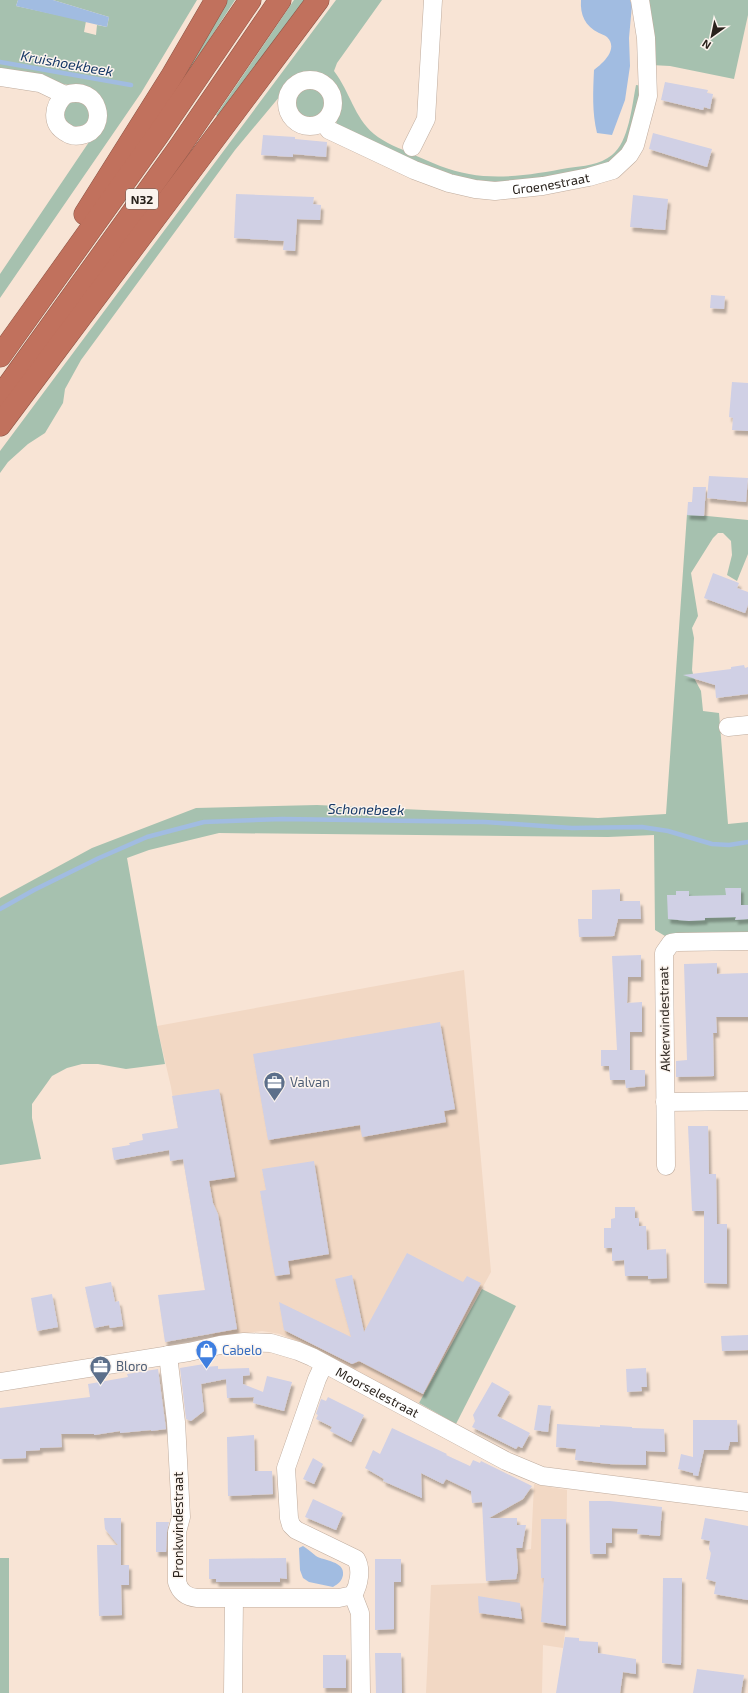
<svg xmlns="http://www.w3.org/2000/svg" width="748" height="1693" font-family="'Exo 2',sans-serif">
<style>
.built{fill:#f2d8c4}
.green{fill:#a6c1af}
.water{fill:#a1bce1}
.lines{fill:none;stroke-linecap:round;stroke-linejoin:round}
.stream{stroke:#a1bce1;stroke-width:4.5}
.building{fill:#d0d0e5;filter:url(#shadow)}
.minor-casing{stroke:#bfac9e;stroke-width:19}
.highway-casing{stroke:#8c5546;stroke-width:23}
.minor{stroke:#fff;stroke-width:18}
.highway{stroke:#c1715d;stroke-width:22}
.labels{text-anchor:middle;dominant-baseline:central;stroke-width:3;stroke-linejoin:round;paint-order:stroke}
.shield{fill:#fcf4ee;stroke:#68615b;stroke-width:1}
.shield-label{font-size:12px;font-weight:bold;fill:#29221c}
.street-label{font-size:13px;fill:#29221c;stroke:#fcf4ee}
.service-label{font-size:13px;fill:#4e5e75;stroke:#fcf4ee;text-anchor:start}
.shop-label{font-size:13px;fill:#366cbe;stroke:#fcf4ee;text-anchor:start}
.water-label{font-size:14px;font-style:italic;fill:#153866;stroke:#fcf4ee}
</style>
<defs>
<filter id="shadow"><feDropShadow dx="2.5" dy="4.5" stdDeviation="1" flood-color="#0004"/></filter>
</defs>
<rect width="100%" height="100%" fill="#f8e4d5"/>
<g class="built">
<polygon points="464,970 491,1272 419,1403 280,1334 262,1331 213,1337 171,1087 157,1026"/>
<polygon points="534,1484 567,1490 566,1625 563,1648 543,1645 542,1693 426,1693 431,1585 519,1582 518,1551 531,1549"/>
</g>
<g class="green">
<polygon points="0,0 18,0 16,6 86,21 84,32 96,35 97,25 107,27 109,17 53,0 197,0 141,93 0,298 0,274 91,139 101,128 84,88 0,72"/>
<polygon points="223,0 235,0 178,88"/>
<polygon points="294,0 309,0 221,119 216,115"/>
<path d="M336,0h46l-45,63 -3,8c16,21 20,46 40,63 11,9 25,14 38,20 18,8 38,17 57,20 32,6 67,0 99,-6 15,-2 32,-3 44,-13 17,-13 20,-50 24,-70l7,1 -16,62 -16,19 -94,20 -67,-7 -112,-53 -3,-8 3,-14 -2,-13 -10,-11 -10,-5 -9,-1 -17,9 -55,66 -154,210 -16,29 -2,14 -18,30 -17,11 -20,18 -8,11v-22z"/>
<polygon points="647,0 748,0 748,15 734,79 670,66 651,65"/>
<circle cx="310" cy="103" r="16"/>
<polygon points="68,98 94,107 85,130 65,126 61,106"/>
<polygon points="687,514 748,520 748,554 737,581 727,575 732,555 731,541 723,533 718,533 713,538 691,573 698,616 692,628 694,638 692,670 694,678 701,691 703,711 719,713 728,824 748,822 748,934 665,936 655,930 654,835 608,837 219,833 149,850 127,858 157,1026 165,1064 126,1069 98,1064 82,1064 67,1068 52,1076 32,1104 32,1118 41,1159 0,1165 0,898 92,848 196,808 317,805 598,818 666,814"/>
<polygon points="482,1289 516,1306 456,1424 419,1403"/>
<rect x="0" y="1558" width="9" height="135"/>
</g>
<g class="water">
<polygon points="18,0 53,0 109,17 107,27 16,6"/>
<path d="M581,0h49l2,5 -3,33 1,28 -5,34 -13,35 -15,-2c-5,-21 -4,-41 -3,-63 9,-7 25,-21 13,-33 -2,-2 -6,-3 -8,-4 -14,-7 -19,-18 -18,-33z"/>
<path d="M303,1546c5,3 9,7 13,10 8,5 29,5 27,19 -1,6 -5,9 -10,12l-24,-5 -6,-4 -3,-8 -1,-22z"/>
</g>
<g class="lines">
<g class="stream">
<polyline points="0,62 131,85"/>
<polyline points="0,909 34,890 99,858 147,837 204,822 282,819 485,822 572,828 642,827 668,831 712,844 729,845 748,842"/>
</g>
</g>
<g class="building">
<polygon points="665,82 708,90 707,93 713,94 710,109 704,107 703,110 661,100"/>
<polygon points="653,133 712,149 707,167 649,149"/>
<polygon points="263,135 295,137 295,139 327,142 326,157 293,154 293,157 261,155"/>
<polygon points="236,194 314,197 313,204 321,205 320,220 297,219 295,251 283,250 284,241 234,238"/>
<polygon points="633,195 668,199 665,230 630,227"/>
<polygon points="711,295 725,296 724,309 710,308"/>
<polygon points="732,382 748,383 748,431 732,430 733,418 729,417"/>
<polygon points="709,476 748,478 746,502 707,498"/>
<polygon points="693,487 706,487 704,516 687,515 688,502 692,502"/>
<polygon points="713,573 739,583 737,588 748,592 748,605 745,613 704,598"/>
<polygon points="744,665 745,668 748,667 748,694 716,698 715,685 683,675 731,669 731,667"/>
<polygon points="725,888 741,888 741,905 748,905 748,919 735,920 736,917 705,918 705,920 689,921 668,919 667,895 676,895 676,891 689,891 689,896 726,895"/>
<polygon points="620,889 620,901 640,901 641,919 618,919 614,936 579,937 578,919 592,919 592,890"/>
<polygon points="641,955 641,977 628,977 627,1003 642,1002 642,1032 630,1032 630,1070 645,1070 645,1086 626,1088 625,1080 610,1080 609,1066 601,1066 601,1050 617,1050 612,956"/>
<polygon points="717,963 717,974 748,973 748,1017 716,1017 717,1033 713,1033 714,1076 676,1077 676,1061 687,1060 684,964"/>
<polygon points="440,1022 455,1109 444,1111 446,1122 362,1137 360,1125 268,1140 253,1054"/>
<polygon points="219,1089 235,1177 209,1181 213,1203 218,1214 237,1329 165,1342 158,1295 205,1290 183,1159 170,1161 169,1150 114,1160 112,1148 130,1145 129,1143 143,1140 142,1134 178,1128 172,1096"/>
<polygon points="688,1126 708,1126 709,1174 716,1174 717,1224 727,1224 727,1284 704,1283 704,1211 692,1211"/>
<polygon points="314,1161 329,1254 288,1261 290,1274 275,1276 260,1191 266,1190 262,1169"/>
<polygon points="615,1207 635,1207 635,1218 639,1218 639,1226 646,1226 647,1250 666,1249 667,1278 648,1279 648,1276 625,1276 624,1260 612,1261 612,1248 604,1248 604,1228 611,1228 611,1219 615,1218"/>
<polygon points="407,1253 463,1282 467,1276 481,1283 423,1394 359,1361 352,1364 284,1330 279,1302 351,1337 335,1279 352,1275 364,1332"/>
<polygon points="111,1282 115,1302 119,1301 123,1326 110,1328 109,1325 94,1328 85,1287"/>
<polygon points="52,1294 58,1327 37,1331 31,1298"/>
<polygon points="748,1335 748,1350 722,1351 721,1336"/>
<polygon points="204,1364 204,1367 218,1366 218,1369 249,1368 250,1375 243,1376 243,1384 263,1392 267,1376 292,1382 284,1411 253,1403 254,1397 227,1398 226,1379 201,1384 204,1411 191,1421 186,1419 180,1368"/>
<polygon points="646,1368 647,1387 641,1387 642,1391 627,1392 626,1369"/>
<polygon points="158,1369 166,1429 151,1431 151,1430 120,1433 120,1431 94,1435 94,1434 61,1434 62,1447 40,1448 40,1450 26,1451 26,1458 0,1459 0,1408 90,1397 88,1384 128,1377 127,1374"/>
<polygon points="492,1382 510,1392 497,1416 530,1433 522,1448 518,1446 516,1449 472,1427 475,1421 473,1415"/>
<polygon points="328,1397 364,1415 351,1442 330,1431 332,1427 316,1419 318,1415 316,1414 321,1399 326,1401"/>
<polygon points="538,1405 551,1406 548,1432 534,1430"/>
<polygon points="693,1420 737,1420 738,1442 730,1442 728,1450 704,1450 698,1476 693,1475 693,1473 678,1469 681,1454 693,1457"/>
<polygon points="557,1424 600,1427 600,1425 632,1427 632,1428 664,1429 665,1452 646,1451 646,1465 609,1464 575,1460 576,1449 556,1447"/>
<polygon points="392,1428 447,1454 446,1455 470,1466 473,1460 480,1463 481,1461 532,1486 523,1499 489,1518 517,1518 517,1525 526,1525 522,1548 516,1548 518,1569 516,1579 486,1581 482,1502 472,1503 471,1491 446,1479 443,1484 421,1473 422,1498 383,1481 384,1479 365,1468 373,1450 380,1454"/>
<polygon points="254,1435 255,1471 272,1471 273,1494 228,1496 227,1437"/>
<polygon points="313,1458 323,1464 314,1484 303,1479"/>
<polygon points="313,1499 343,1513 336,1530 305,1517"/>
<polygon points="589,1501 610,1501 662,1507 660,1536 637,1534 638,1529 612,1528 612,1543 606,1543 606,1554 590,1554"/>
<polygon points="104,1518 121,1518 121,1565 129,1565 129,1585 121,1585 122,1615 99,1616 97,1545 118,1545 105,1529"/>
<polygon points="705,1518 748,1526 748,1600 714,1594 716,1582 706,1579 711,1553 709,1549 710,1541 701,1539"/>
<polygon points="541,1519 566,1519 566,1626 541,1622 544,1578 541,1578"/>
<polygon points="156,1522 169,1522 167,1532 166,1552 156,1552"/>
<polygon points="286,1558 287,1579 280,1578 280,1582 216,1582 216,1579 209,1579 209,1559"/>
<polygon points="375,1559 401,1559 401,1582 394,1582 394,1629 375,1630"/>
<polygon points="663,1578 682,1578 681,1665 662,1663"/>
<polygon points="478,1596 520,1603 522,1619 479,1613"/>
<polygon points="565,1637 579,1638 579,1641 598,1642 598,1653 636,1659 636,1674 623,1672 620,1693 556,1693"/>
<polygon points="375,1653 401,1653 402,1693 376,1693"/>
<rect x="323" y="1655" width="23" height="33"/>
<polygon points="697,1669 744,1675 741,1693 693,1693"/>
</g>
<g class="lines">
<defs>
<g id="minor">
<path d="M0,77l40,6 25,12c34,-12 45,34 17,40 -5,1 -11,1 -15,-2 -17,-9 -14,-27 -2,-38"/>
<circle cx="310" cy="103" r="23"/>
<path id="s1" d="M324,122l5,8 85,40 35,13 26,6 20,2 48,-5 46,-9 24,-7 16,-15 6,-10 13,-49 -2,-58 -6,-38"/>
<polyline points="412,147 426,119 433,0"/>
<polyline points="728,727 748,725"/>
<polyline points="665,1102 748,1101"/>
<polyline points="666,1166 664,953 671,943 677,942 748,941"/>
<path d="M168,1355l8,67 5,95 -4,15v50c3,10 9,15 20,16h142l14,-3c6,-10 9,-26 3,-36l-60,-29 -5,-5 -2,-7 -3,-50 31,-89 7,-15"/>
<path id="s2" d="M0,1382l189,-30 31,-7 24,-3 27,1 27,8 14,6 194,104 36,15 206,26"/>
<polyline points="353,1595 360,1613 361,1693"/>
<polyline points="233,1693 234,1599"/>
</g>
<g id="highway">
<polyline points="85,214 173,74 216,0"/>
<polyline points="0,356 158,135 250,0"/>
<polyline points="0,397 179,148 280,0"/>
<polyline points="0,425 318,0"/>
</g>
</defs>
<use href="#minor" class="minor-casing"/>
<use href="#highway" class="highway-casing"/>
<use href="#minor" class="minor"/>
<use href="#highway" class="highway"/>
</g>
<defs>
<symbol id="office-pin" viewBox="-11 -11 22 30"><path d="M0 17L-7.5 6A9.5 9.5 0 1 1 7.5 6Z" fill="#5c6f8a" stroke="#fcf4ee"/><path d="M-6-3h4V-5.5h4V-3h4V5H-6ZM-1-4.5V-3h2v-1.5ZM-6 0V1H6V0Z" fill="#fff"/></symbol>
<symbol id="shop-pin" viewBox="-11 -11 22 30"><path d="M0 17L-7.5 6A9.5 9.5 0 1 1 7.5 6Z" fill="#3f7fe0" stroke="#fcf4ee"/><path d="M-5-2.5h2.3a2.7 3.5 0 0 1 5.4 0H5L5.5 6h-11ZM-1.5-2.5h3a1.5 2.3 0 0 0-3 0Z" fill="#fff"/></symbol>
</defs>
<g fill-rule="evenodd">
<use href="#office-pin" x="262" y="1070" width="25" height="34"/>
<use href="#shop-pin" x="194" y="1338" width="25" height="34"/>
<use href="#office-pin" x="88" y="1354" width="25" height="34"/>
</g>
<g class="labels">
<rect class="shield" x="126" y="189" width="32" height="20" rx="3"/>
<g class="shield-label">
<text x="142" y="199">N32</text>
</g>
<g class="street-label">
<text stroke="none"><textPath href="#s1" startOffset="244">Groenestraat</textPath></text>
<text transform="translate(664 1019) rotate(-91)">Akkerwindestraat</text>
<text stroke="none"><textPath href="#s2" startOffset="392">Moorselestraat</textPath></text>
<text transform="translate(178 1525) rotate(-90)">Pronkwindestraat</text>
</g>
<g class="service-label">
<text x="290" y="1082">Valvan</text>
<text x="116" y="1366">Bloro</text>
</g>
<g class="shop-label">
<text x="222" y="1350">Cabelo</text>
</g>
<g class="water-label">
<text transform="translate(67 63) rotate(10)">Kruishoekbeek</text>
<text transform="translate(366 809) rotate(1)">Schonebeek</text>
</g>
</g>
<g transform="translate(712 36) rotate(213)" stroke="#fcf4ee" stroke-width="3" paint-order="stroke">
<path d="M0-3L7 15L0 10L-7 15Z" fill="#29221c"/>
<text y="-6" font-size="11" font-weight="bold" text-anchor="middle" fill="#29221c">N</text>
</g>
</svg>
